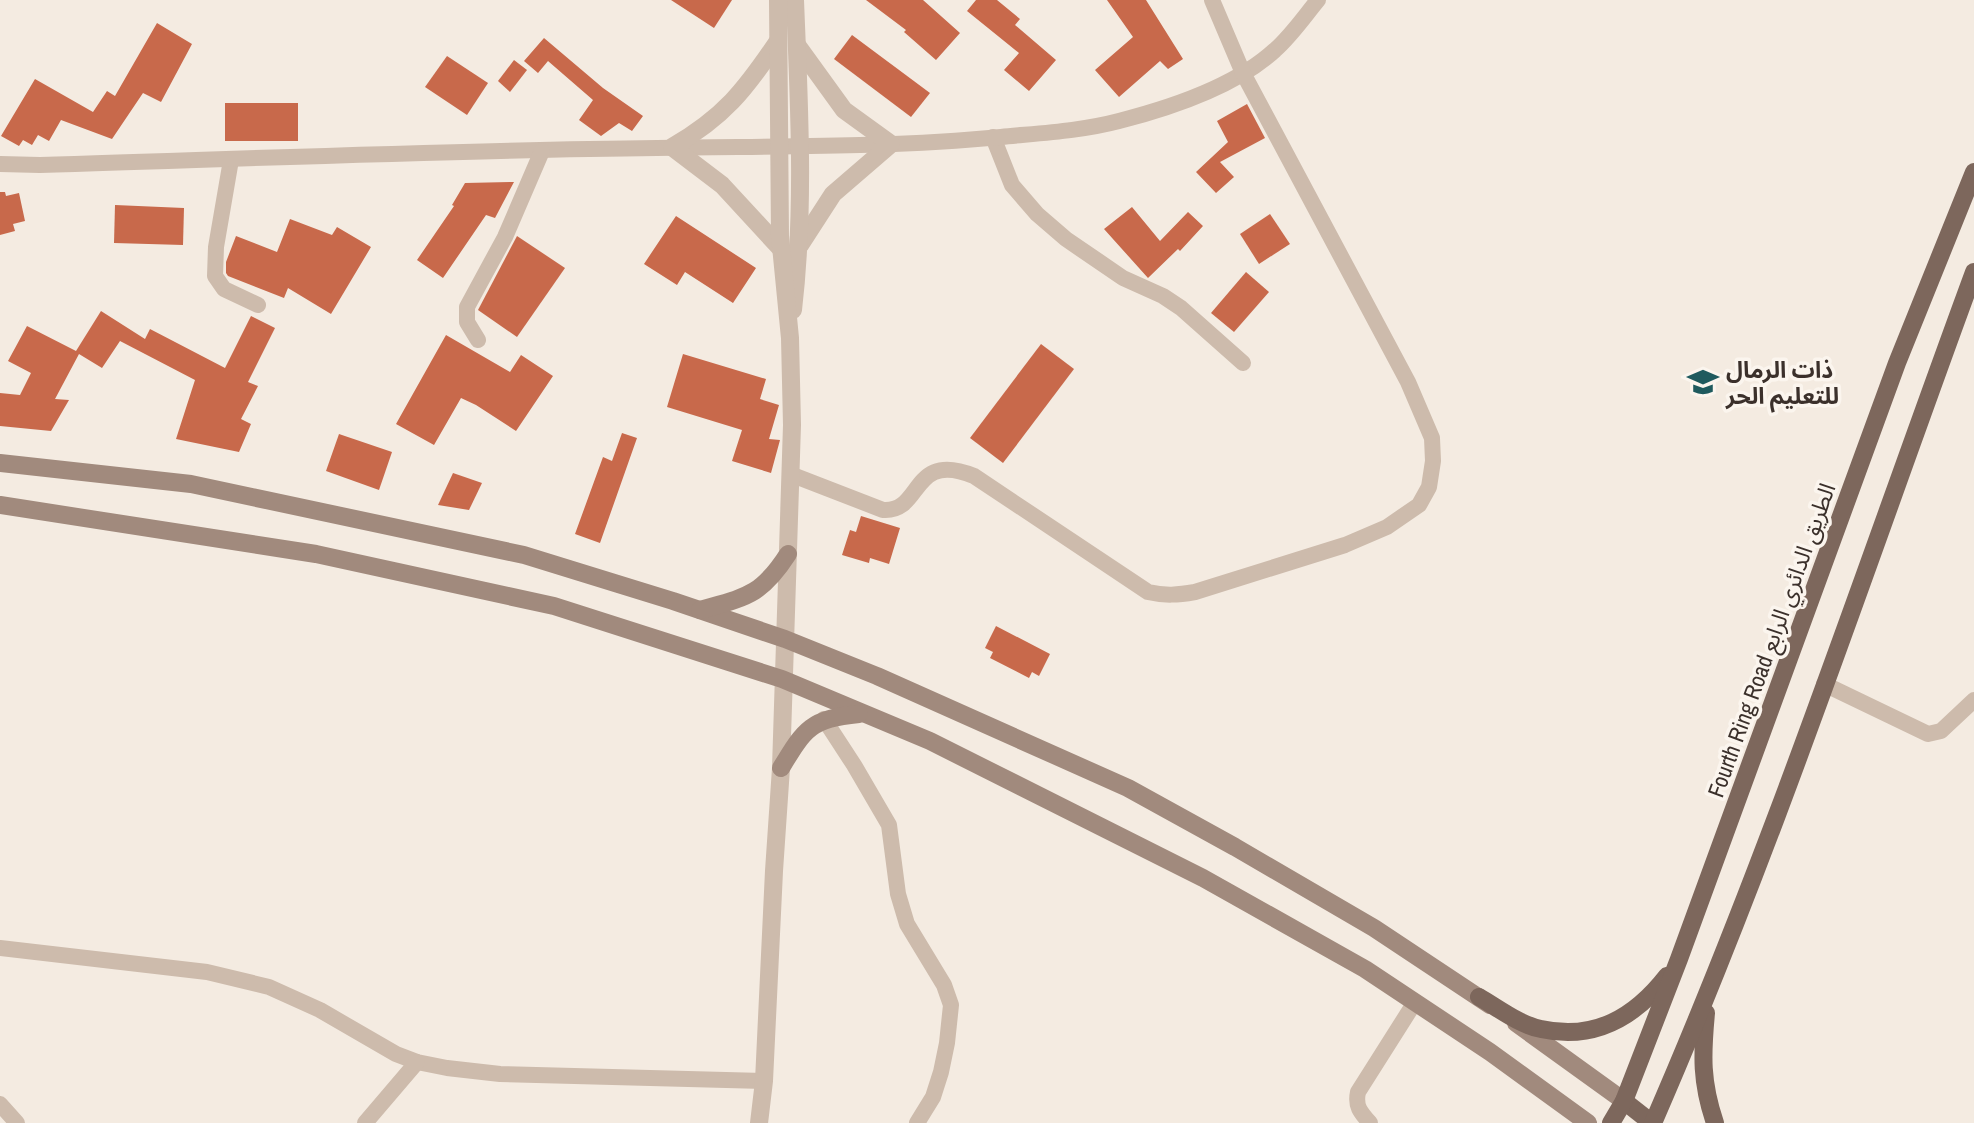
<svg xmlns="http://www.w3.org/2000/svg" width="1974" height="1123" font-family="'Archivo Narrow','Noto Sans Arabic',sans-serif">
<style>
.building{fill:#c8694b}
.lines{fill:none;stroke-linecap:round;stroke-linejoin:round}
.minor{stroke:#cdbbac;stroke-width:16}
.tertiary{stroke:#cdbbac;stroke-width:18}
.secondary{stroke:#a18a7d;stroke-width:18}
.primary{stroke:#7d675c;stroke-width:18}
.labels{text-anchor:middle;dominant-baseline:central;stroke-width:7;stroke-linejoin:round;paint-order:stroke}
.poi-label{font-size:23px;font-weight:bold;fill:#3b302b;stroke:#fbf5ee;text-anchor:start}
.street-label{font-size:23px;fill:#3b302b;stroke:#fbf5ee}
</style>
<rect width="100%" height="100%" fill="#f4ebe1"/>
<g class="building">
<polygon points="671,0 732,0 714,28"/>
<polygon points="866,0 923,0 960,33 936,60 904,32 906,30"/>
<polygon points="976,0 997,0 1020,19 1015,25 1056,60 1029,91 1004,70 1019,53 967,11"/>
<polygon points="1107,0 1146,0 1183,59 1168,69 1160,61 1119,97 1095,70 1133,37"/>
<polygon points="157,23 192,44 161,102 143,93 112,139 61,120 49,141 38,135 32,145 23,140 19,146 1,136 35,79 93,112 107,91 115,96"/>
<polygon points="852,35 930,93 911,117 834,59"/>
<polygon points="544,38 603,88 643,116 632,131 619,123 601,136 579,120 593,100 548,61 538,73 524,61"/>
<polygon points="447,56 488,83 467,115 425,87"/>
<polygon points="514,60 527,70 510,92 498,81"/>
<rect x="225" y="103" width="73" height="38"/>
<polygon points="1247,104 1265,138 1220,162 1234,177 1216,193 1196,172 1228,142 1217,121"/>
<polygon points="514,182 495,218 486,215 443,278 417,260 454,206 452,205 465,183"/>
<polygon points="0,192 5,192 6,196 19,193 25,221 13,224 15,231 0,235"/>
<polygon points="115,205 184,208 183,245 114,243"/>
<polygon points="1132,207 1160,241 1188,212 1203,226 1180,251 1178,249 1148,278 1104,229"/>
<polygon points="1270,214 1290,244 1259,264 1240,234"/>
<polygon points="676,216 756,268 733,303 685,272 677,285 644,264"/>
<polygon points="290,219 332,235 337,227 371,247 331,314 288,288 284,298 228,276 226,273 226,262 236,236 277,252"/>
<polygon points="517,236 565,268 517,337 478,310"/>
<polygon points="1246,272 1269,292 1234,332 1211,313"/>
<polygon points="101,311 145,339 150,329 225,368 251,316 275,328 248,382 258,386 241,419 251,424 239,452 176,439 195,380 120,341 102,368 79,354 55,399 69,400 51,431 0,426 0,393 20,395 31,373 8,361 27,326 76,351"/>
<polygon points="446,335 510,372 521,355 553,376 516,431 476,405 461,398 434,445 396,424"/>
<polygon points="1041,344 1074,369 1003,463 970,438"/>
<polygon points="683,354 766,379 760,399 779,405 769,439 780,440 771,473 732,461 742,430 667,407"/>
<polygon points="622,433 637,438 600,543 575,534 603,457 612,461"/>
<polygon points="339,434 392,452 379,490 326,471"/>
<polygon points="453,473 482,483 469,510 438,505"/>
<polygon points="861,516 900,528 889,564 870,558 869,563 842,555 850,530 856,532"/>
<polygon points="996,626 1050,654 1039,676 1032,672 1029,678 990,658 993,652 985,648"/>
</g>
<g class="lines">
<g class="minor">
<polyline points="993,137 1012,185 1037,214 1066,239 1123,278 1163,296 1181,308 1243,363"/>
<polyline points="231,160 216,247 215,276 224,289 258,305"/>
<path d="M0,164l40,1c206,-6 411,-15 617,-17 115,-2 230,0 344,-11 40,-4 80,-6 118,-16 51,-13 117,-35 156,-71 16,-14 29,-33 43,-50"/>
<polyline points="478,340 467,322 467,307 505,237 542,151"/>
<path d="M790,474l93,36c40,3 27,-60 91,-34l174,116c17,4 30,3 47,0l150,-47 42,-18 32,-22 10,-18 4,-26 -1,-23 -24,-56 -165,-309 -31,-73"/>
<polyline points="1824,684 1928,734 1941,731 1974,700"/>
<polyline points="824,719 854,765 889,825 898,894 907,924 944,985 951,1005 947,1043 941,1072 933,1097 917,1123"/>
<polyline points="0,948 207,972 269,987 320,1010 396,1054 417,1062 447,1068 500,1074 764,1081"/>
<polyline points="0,1104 17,1123"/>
<polyline points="365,1123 417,1062"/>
<path d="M1370,1123c-10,-11 -15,-17 -12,-31l57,-90"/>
</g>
<g class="tertiary">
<path d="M778,41c-33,49 -54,76 -106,106l50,38 59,64"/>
<polyline points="797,45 844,110 891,144 833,194 800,245"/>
<path d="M793,310c12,-103 6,-207 2,-310"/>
<polyline points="759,1123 764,1081 774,871 781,768 792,425 790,338 780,236 778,0"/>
</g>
<g class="secondary">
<polyline points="0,463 191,484 524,555 673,601 785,639 877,676 1128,788 1235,847 1374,928 1490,1005"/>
<polyline points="0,505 316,554 554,606 782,679 930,741 1203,878 1365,969 1490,1052 1588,1123"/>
<path d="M700,610c46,-13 61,-14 88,-56"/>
<path d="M781,768c24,-40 30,-49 78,-54"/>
<polyline points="1516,1023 1624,1101"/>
</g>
<g class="primary">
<path d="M1479,997c19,11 41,28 62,32 54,12 94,-12 126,-53"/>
<path d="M1706,1013c-4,42 -5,69 9,110"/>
<polyline points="1624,1101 1652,1123"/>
<polyline points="1611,1123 1624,1101 1679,959 1897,363 1974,172"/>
<path d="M1653,1123c121,-278 216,-566 321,-851"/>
</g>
</g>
<defs>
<symbol id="school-bare" viewBox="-9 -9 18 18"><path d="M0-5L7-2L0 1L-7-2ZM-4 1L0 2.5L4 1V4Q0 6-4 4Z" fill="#1f5a5e" stroke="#fbf5ee" stroke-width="2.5" paint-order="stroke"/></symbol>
</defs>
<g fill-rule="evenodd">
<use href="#school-bare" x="1681" y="360" width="44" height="44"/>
</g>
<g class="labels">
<g class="poi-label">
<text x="1726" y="369">ذات الرمال<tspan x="1726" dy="26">للتعليم الحر</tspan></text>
</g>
<g class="street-label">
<text transform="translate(1771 640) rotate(-70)">Fourth Ring Road الطريق الدائري الرابع</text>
</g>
</g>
</svg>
